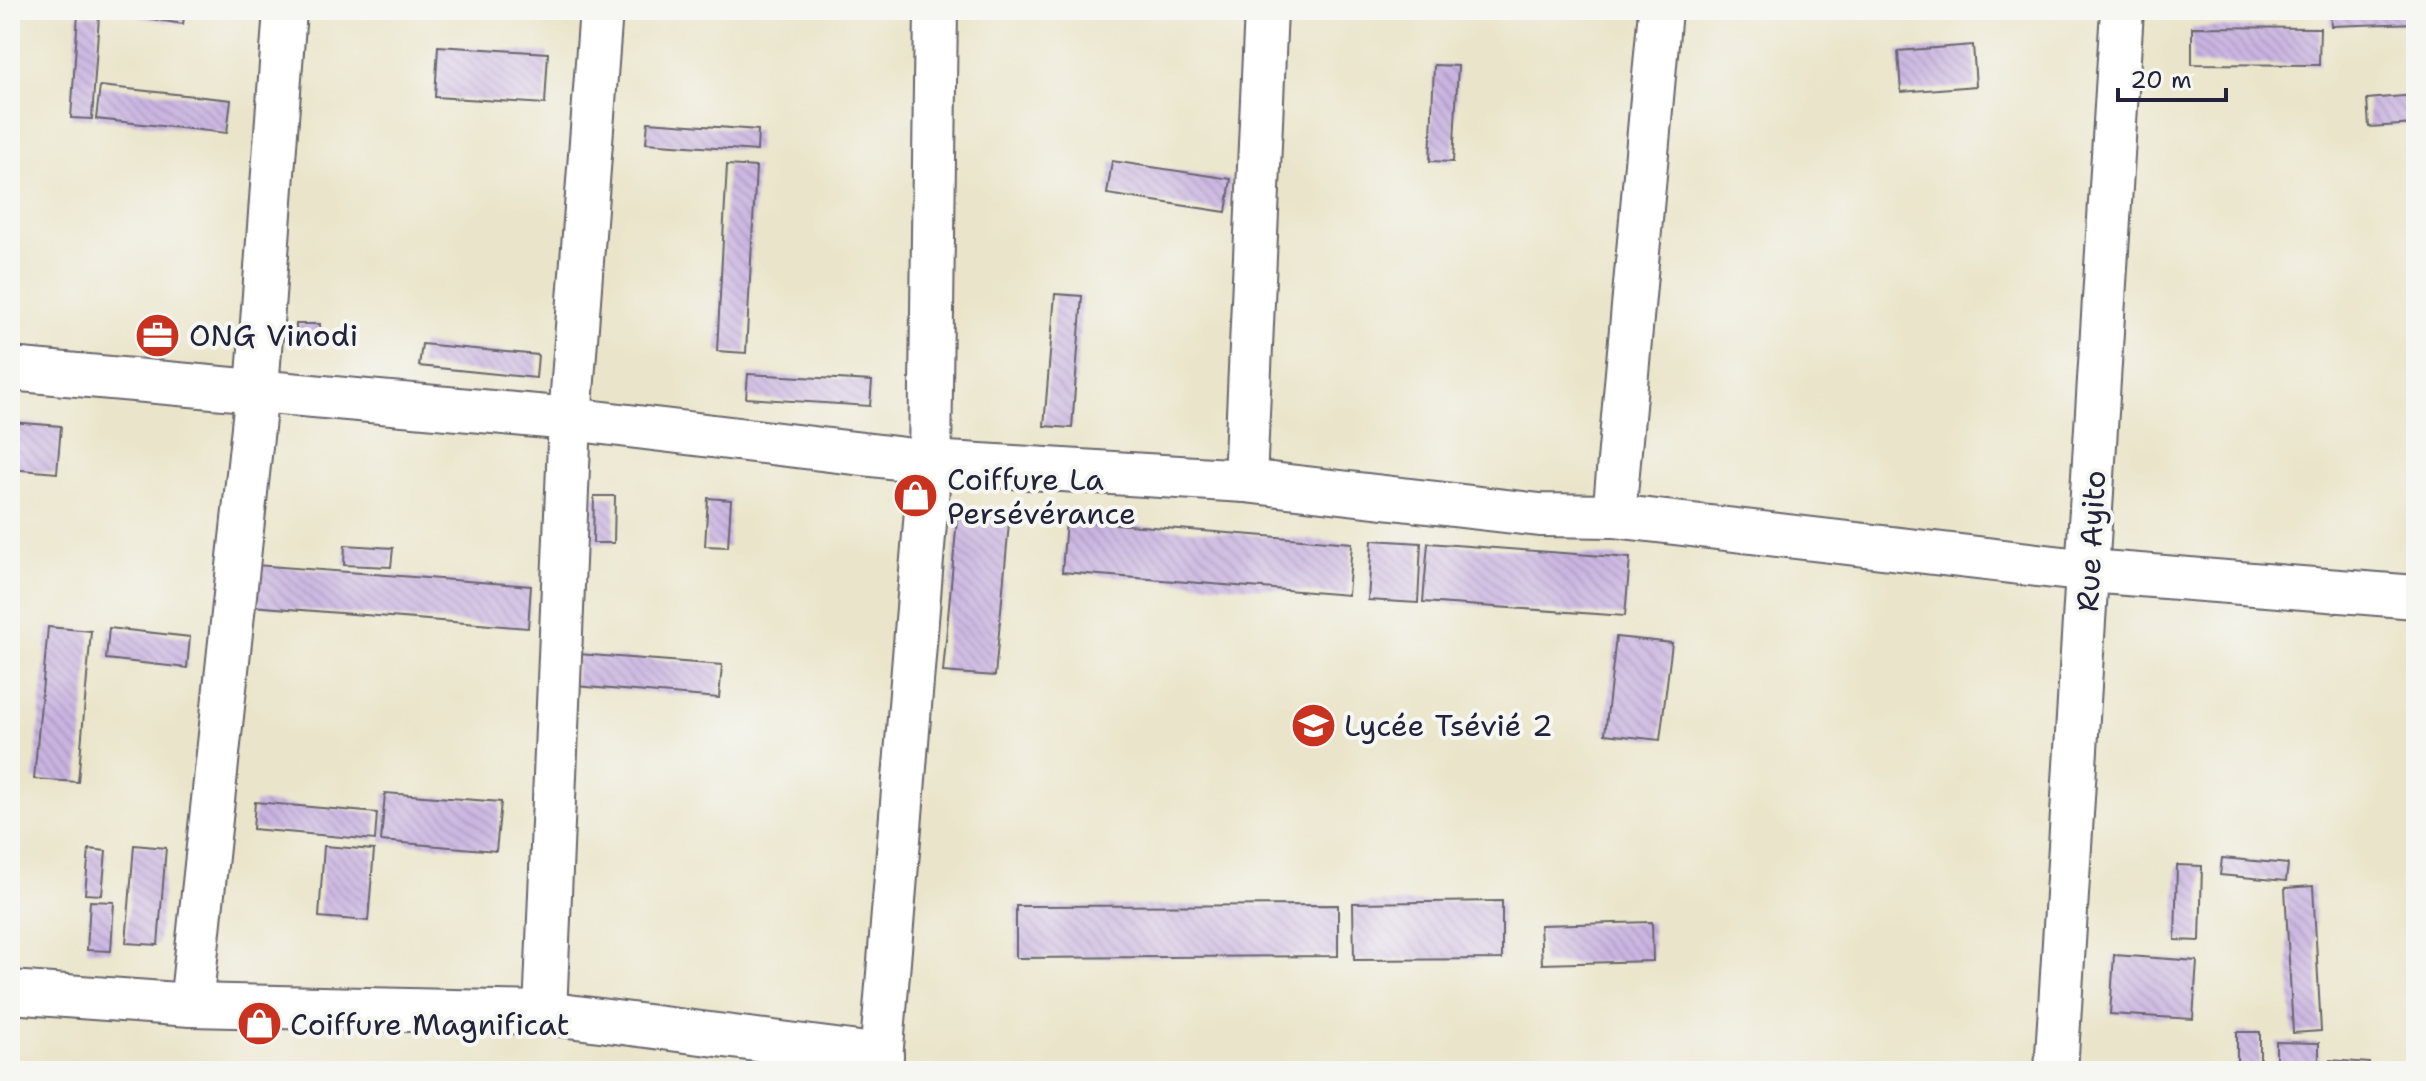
<svg xmlns="http://www.w3.org/2000/svg" width="2426" height="1081" font-family="'Shantell Sans',sans-serif">
<style>
.building{fill:url(#building-back-hatch)}
.lines{fill:none;stroke-linecap:round;stroke-linejoin:round}
.minor-casing{stroke:#68666d;stroke-width:46}
.minor{stroke:#fff;stroke-width:42}
.labels{text-anchor:middle;dominant-baseline:central;stroke-width:8;stroke-linejoin:round;paint-order:stroke}
.poi-label{font-size:30px;fill:#22223b;stroke:#f6f6f2;text-anchor:start}
.street-label{font-size:30px;fill:#22223b;stroke:#f6f6f2}
</style>
<defs>
<pattern id="building-back-hatch" width="6" height="6" patternUnits="userSpaceOnUse" patternTransform="scale(2)"><rect width="6" height="6" fill="#c9b3e0"/><path d="M-1 5l2 2M0 0l6 6M5-1l2 2" fill="none" stroke="#ac9ac1"/></pattern>
</defs>
<rect width="100%" height="100%" fill="#f6f6f2"/>
<filter id="ink" filterUnits="userSpaceOnUse"><feTurbulence type="fractalNoise" baseFrequency=".0125" numOctaves="2"/><feDisplacementMap in="SourceGraphic" scale="16" xChannelSelector="R" yChannelSelector="G"/><feConvolveMatrix kernelMatrix="1 2 1 2 8 2 1 2 1" color-interpolation-filters="sRGB"/></filter>
<filter id="wash" filterUnits="userSpaceOnUse"><feTurbulence type="fractalNoise" baseFrequency=".006" numOctaves="4" result="noise"/><feDisplacementMap in="SourceGraphic" scale="32" xChannelSelector="R" yChannelSelector="G"/><feGaussianBlur stdDeviation="1.8" result="paint"/><feColorMatrix in="noise" values="0 0 0 0 0 0 0 0 0 0 0 0 0 0 0 0 0 1.4 0 .05"/><feComposite in="paint" operator="in"/></filter>
<g filter="url(#wash)">
<rect width="100%" height="100%" fill="#eae5ca"/>
<g id="blocks">
<g class="building">
<polygon points="140,10 185,10 183,24 139,17"/>
<polygon points="2330,10 2416,10 2416,23 2331,26"/>
<polygon points="78,14 99,16 92,119 71,118"/>
<polygon points="2192,27 2320,28 2319,65 2192,64"/>
<polygon points="1973,45 1976,86 1901,92 1898,51"/>
<polygon points="438,46 548,53 545,104 435,97"/>
<polygon points="1434,65 1458,66 1453,162 1430,161"/>
<polygon points="100,86 231,100 227,133 96,119"/>
<polygon points="2416,95 2416,124 2369,127 2367,99"/>
<polygon points="648,122 758,130 757,151 646,143"/>
<polygon points="1112,161 1231,179 1226,212 1107,194"/>
<polygon points="727,165 756,167 746,353 717,351"/>
<polygon points="1055,294 1082,296 1072,428 1044,426"/>
<rect x="296" y="324" width="24" height="19"/>
<polygon points="422,344 538,355 536,378 419,366"/>
<polygon points="748,374 872,381 870,406 746,398"/>
<polygon points="10,422 61,426 57,473 10,469"/>
<polygon points="594,496 615,496 614,543 593,543"/>
<polygon points="708,498 731,500 728,547 705,546"/>
<polygon points="958,508 1010,512 995,676 943,672"/>
<polygon points="1066,520 1352,543 1348,595 1062,572"/>
<polygon points="1372,540 1421,543 1418,603 1368,600"/>
<polygon points="1428,543 1630,558 1625,616 1423,602"/>
<polygon points="345,545 393,548 391,567 344,565"/>
<polygon points="255,565 531,586 528,628 252,606"/>
<polygon points="48,627 91,631 78,782 34,779"/>
<polygon points="109,628 190,637 187,668 106,659"/>
<polygon points="1616,637 1672,643 1660,740 1605,734"/>
<polygon points="578,654 722,665 719,698 575,686"/>
<polygon points="385,793 501,802 496,851 381,841"/>
<polygon points="255,802 377,813 375,840 253,829"/>
<polygon points="134,845 166,848 158,945 126,943"/>
<polygon points="324,846 374,850 368,921 319,917"/>
<polygon points="89,849 106,851 102,895 85,894"/>
<polygon points="2222,858 2288,864 2286,881 2220,875"/>
<polygon points="2177,865 2202,866 2200,941 2175,940"/>
<polygon points="2313,886 2321,1031 2293,1033 2285,888"/>
<polygon points="90,901 114,902 111,951 87,950"/>
<polygon points="1502,901 1502,959 1354,960 1353,903"/>
<polygon points="1338,905 1338,956 1016,958 1016,906"/>
<polygon points="1652,922 1653,961 1542,964 1540,925"/>
<polygon points="2114,955 2197,961 2193,1019 2110,1014"/>
<rect x="2237" y="1032" width="23" height="39"/>
<polygon points="2276,1042 2319,1043 2319,1071 2276,1071"/>
<polygon points="2330,1060 2369,1063 2369,1071 2329,1071"/>
</g>
</g>
</g>
<g filter="url(#ink)">
<use href="#blocks" fill-opacity="0" stroke="#68666d" stroke-width="2"/>
<g class="lines">
<defs>
<g id="minor">
<polyline points="10,369 570,419 930,462 1245,481 1540,515 1614,516 2089,571 2416,597"/>
<polyline points="1245,481 1266,10"/>
<polyline points="1614,516 1660,10"/>
<polyline points="10,992 191,1005 545,1013 882,1056"/>
<polyline points="191,1005 257,390 285,10"/>
<polyline points="545,1013 570,419 601,10"/>
<polyline points="880,1071 930,462 936,10"/>
<polyline points="2056,1071 2122,10"/>
</g>
</defs>
<use href="#minor" class="minor-casing"/>
<use href="#minor" class="minor"/>
</g>
</g>
<defs>
<symbol id="office-disc" viewBox="-11 -11 22 22"><circle r="9.5" fill="#c8321e" stroke="#f6f6f2"/><path d="M-6-3h4V-5.5h4V-3h4V5H-6ZM-1-4.5V-3h2v-1.5ZM-6 0V1H6V0Z" fill="#fff"/></symbol>
<symbol id="shop-disc" viewBox="-11 -11 22 22"><circle r="9.5" fill="#c8321e" stroke="#f6f6f2"/><path d="M-5-2.5h2.3a2.7 3.5 0 0 1 5.4 0H5L5.5 6h-11ZM-1.5-2.5h3a1.5 2.3 0 0 0-3 0Z" fill="#fff"/></symbol>
<symbol id="school-disc" viewBox="-11 -11 22 22"><circle r="9.5" fill="#c8321e" stroke="#f6f6f2"/><path d="M0-5L7-2L0 1L-7-2ZM-4 1L0 2.5L4 1V4Q0 6-4 4Z" fill="#fff"/></symbol>
</defs>
<g fill-rule="evenodd">
<use href="#office-disc" x="132" y="310" width="51" height="51"/>
<use href="#shop-disc" x="890" y="470" width="51" height="51"/>
<use href="#school-disc" x="1288" y="700" width="51" height="51"/>
<use href="#shop-disc" x="234" y="998" width="51" height="51"/>
</g>
<g class="labels">
<g class="poi-label">
<text x="189" y="335">ONG Vinodi</text>
<text x="947" y="479">Coiffure La<tspan x="947" dy="34">Persévérance</tspan></text>
<text x="1344" y="725">Lycée Tsévié 2</text>
<text x="290" y="1024">Coiffure Magnificat</text>
</g>
<g class="street-label">
<text transform="translate(2091 541) rotate(-87)">Rue Ayito</text>
</g>
</g>
<rect width="2426" height="1081" fill="none" stroke="#f6f6f2" stroke-width="40"/>
<path d="M2118 88v12h108v-12" fill="none" stroke="#22223b" stroke-width="4"/>
<text x="2130" y="88" font-size="24" fill="#22223b" stroke="#f6f6f2" stroke-width="6" paint-order="stroke">20 m</text>
</svg>
